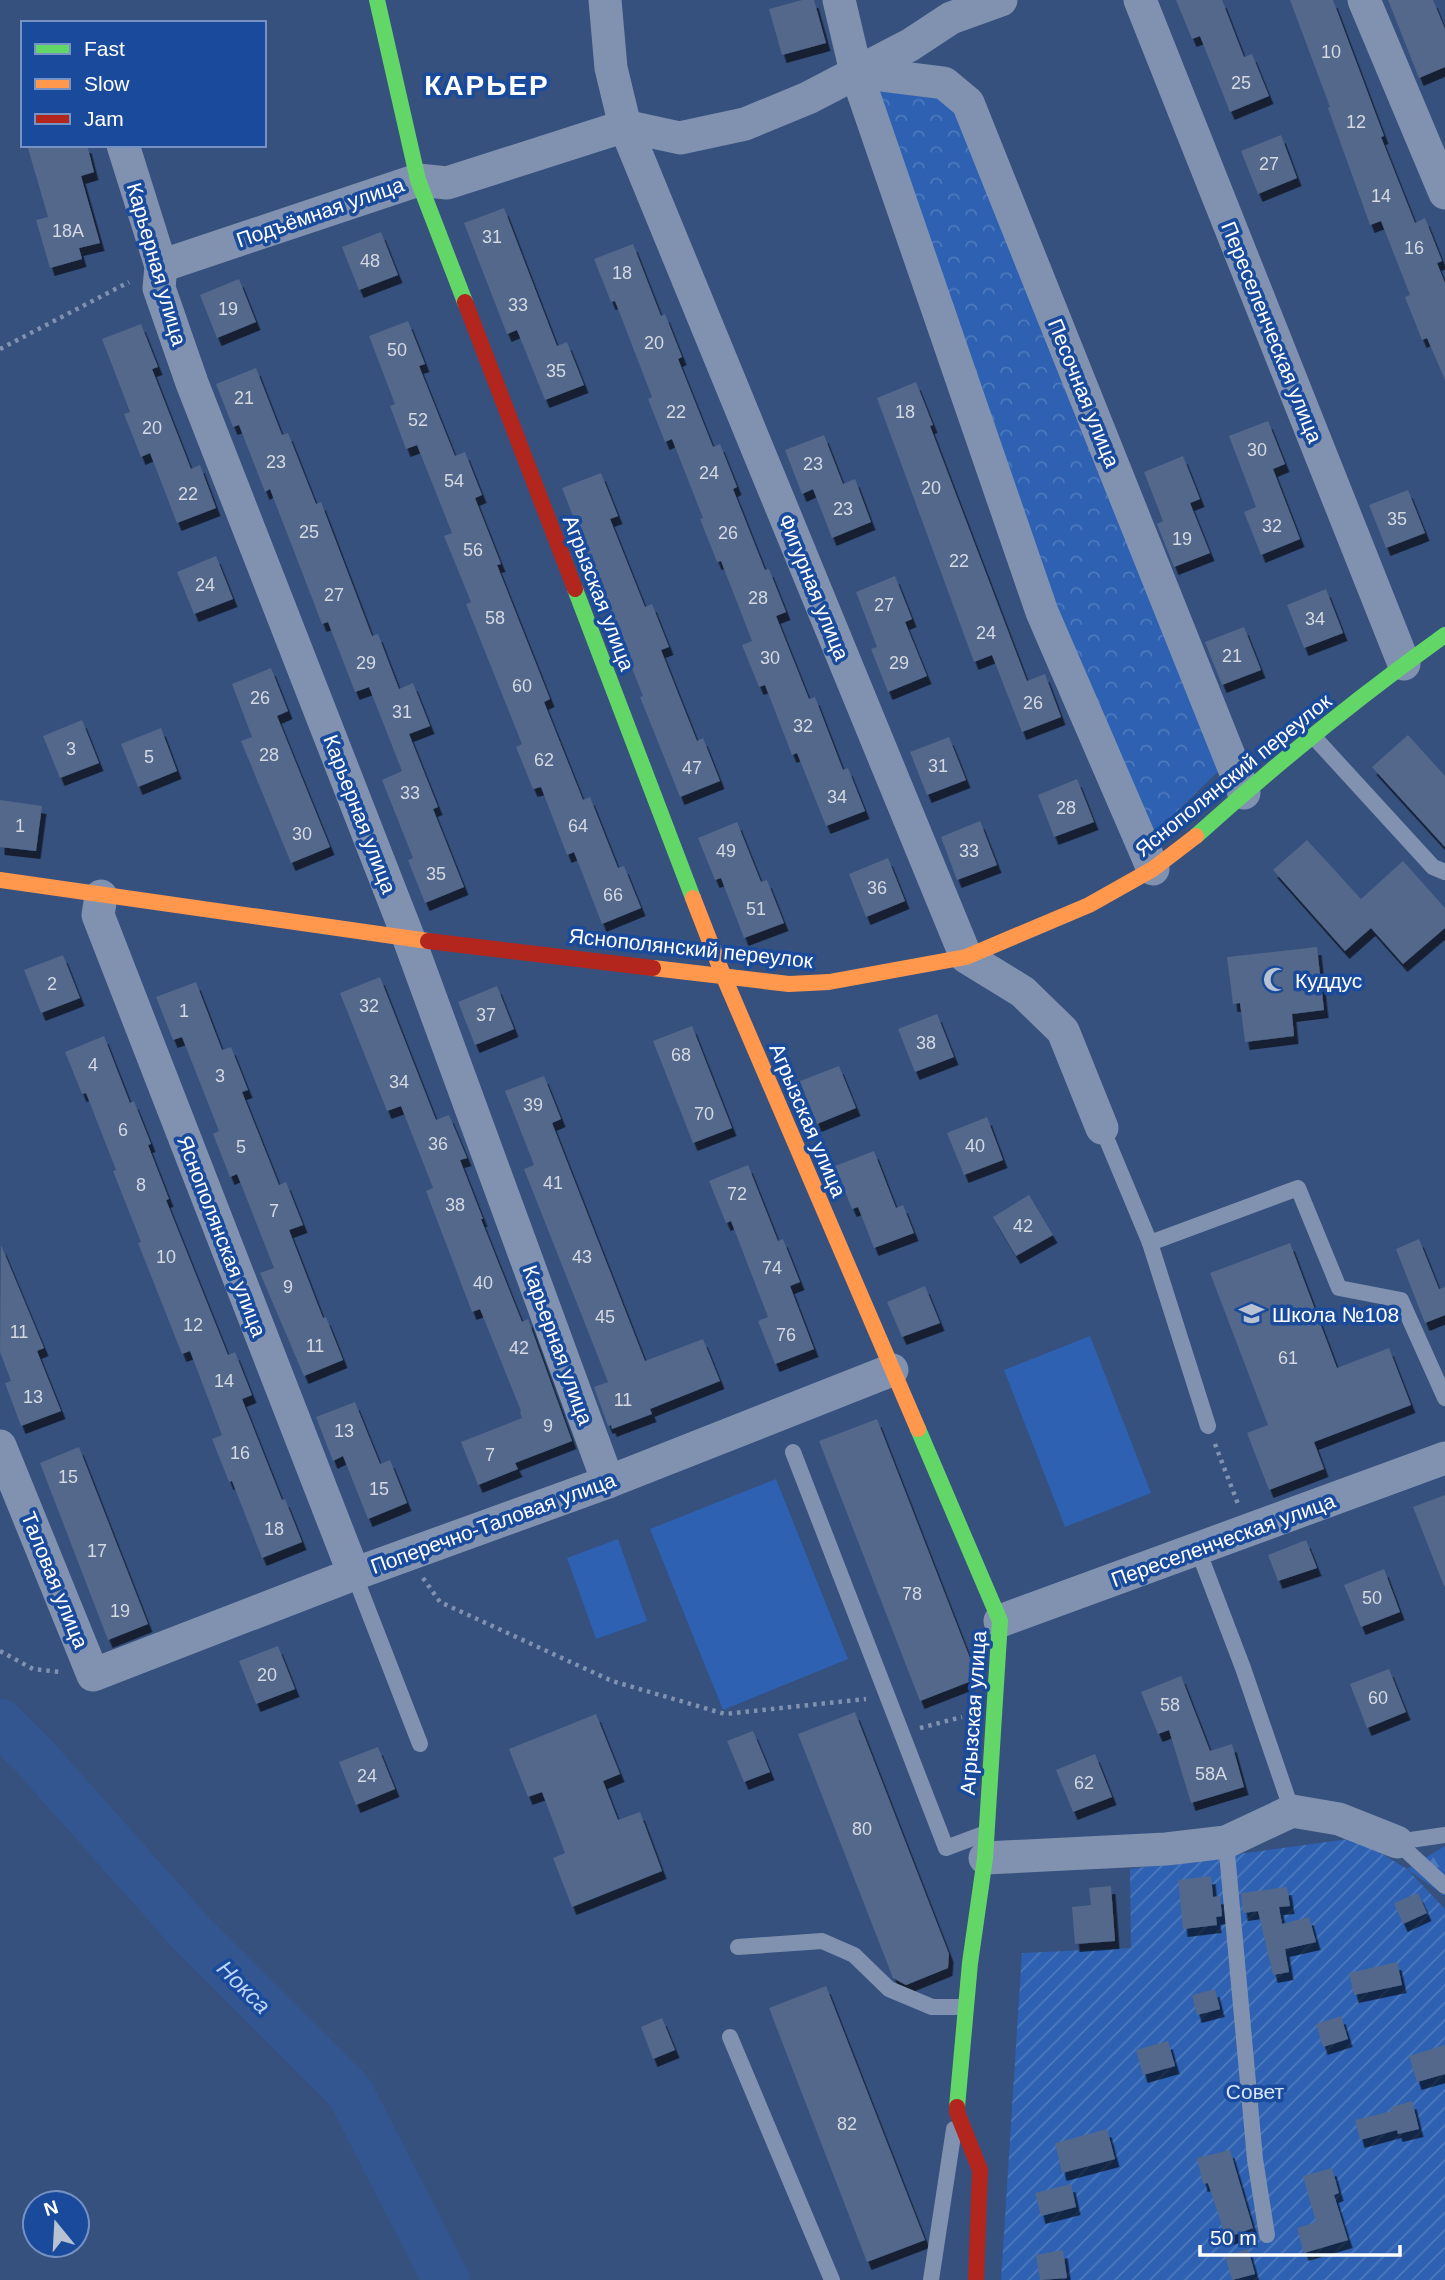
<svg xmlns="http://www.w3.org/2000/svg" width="1445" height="2280" font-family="Helvetica,sans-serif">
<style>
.forest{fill:url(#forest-firs)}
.park{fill:url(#park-crowns)}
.garden{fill:url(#garden-furrows)}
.pitch{fill:#2e61b1}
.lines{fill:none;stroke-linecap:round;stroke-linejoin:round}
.river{stroke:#335690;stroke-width:47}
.building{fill:#52688b;filter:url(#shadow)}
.path{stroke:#8192b0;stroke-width:4.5;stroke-dasharray:3.5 5;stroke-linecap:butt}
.lane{stroke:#8192b0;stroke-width:16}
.street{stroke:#8192b0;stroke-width:33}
.fast{stroke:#63d668;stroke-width:16}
.slow{stroke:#ff974d;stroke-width:16}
.jam{stroke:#b3261e;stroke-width:16}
.labels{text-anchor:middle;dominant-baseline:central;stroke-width:7;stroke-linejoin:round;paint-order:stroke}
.number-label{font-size:18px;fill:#d4d9e2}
.street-label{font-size:21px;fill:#fff;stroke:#194a9b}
.poi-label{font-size:21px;fill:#fff;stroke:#194a9b;text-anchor:start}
.park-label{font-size:21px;fill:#d7e6fc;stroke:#194a9b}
.water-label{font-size:23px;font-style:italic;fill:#bcd4f8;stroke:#194a9b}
.district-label{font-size:28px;font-weight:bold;letter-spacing:2px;fill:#fff;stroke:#194a9b}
</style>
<defs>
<pattern id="forest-firs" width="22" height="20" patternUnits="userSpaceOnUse" patternTransform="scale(1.75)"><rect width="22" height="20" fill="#2e61b1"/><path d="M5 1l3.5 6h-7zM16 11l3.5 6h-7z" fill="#4d79bd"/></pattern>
<pattern id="park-crowns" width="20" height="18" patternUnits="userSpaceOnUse" patternTransform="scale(1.75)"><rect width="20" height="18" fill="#2e61b1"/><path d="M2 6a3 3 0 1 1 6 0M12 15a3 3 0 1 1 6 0" fill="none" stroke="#4d79bd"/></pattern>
<pattern id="garden-furrows" width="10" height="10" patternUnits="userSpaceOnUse" patternTransform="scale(1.75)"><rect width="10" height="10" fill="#2e61b1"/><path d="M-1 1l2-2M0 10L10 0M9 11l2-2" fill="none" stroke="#4d79bd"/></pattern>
<filter id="shadow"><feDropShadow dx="4.5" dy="8" stdDeviation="0" flood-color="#0009"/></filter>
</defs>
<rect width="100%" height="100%" fill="#36517e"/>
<polygon class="forest" points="1445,1846 1445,1896 1407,1869"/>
<polygon class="park" points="946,77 1233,757 1136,851 858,94"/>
<polygon class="garden" points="1356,1838 1407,1869 1445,1909 1445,2280 1001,2280 1022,1953 1131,1948 1130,1869"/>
<g class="pitch">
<polygon points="1090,1336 1151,1493 1065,1527 1004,1370"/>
<polygon points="776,1479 848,1659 723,1710 650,1529"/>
<polygon points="618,1539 647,1621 596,1639 567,1558"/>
</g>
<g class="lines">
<polyline class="river" points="0,1722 34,1756 192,1934 350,2092 446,2280"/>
</g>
<g class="building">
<polygon points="802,0 814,0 826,43 782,55 769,9"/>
<polygon points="1176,0 1222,0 1244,57 1252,54 1269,96 1230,112 1200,36 1192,39"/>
<polygon points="1290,0 1333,0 1384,136 1381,137 1415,223 1425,218 1442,261 1437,263 1445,283 1445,380 1427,338 1422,340 1405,297 1410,295 1381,221 1370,225 1328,108 1330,107"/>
<polygon points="1388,0 1433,0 1445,29 1445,67 1419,78"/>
<polygon points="1281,135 1297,178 1258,194 1241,151"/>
<polygon points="27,145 87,145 94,172 81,176 100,243 79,248 82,259 50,268 36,220 48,217"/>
<polygon points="504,208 557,346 567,342 584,385 545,400 517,330 507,334 464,223"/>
<polygon points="381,232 398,275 359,290 342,247"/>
<polygon points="633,244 661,316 665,314 682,357 678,359 713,447 720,444 737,487 733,489 765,570 769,569 786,612 776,616 809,699 815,697 843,770 848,768 865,811 826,826 797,753 792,755 765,685 759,687 742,645 752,641 721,561 717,562 700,519 703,518 672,439 665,442 648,399 652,397 615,301 611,302 594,259"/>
<polygon points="239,279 256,322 217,338 200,295"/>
<polygon points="408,321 425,364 419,366 455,456 465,452 482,495 475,498 501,564 497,565 550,699 544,702 583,800 590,797 618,868 624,866 641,908 602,924 574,852 567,855 541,787 533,789 516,747 522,744 466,604 471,602 444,536 452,533 417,445 406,449 390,406 395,404 369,336"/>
<polygon points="141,324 158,367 152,369 191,469 200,465 216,508 177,523 150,453 141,457 124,414 130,412 102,339"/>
<polygon points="256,368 282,435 288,433 316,504 321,502 372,636 378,634 399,689 413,683 430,726 409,734 438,807 433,809 464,887 425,903 408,860 413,858 382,780 402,771 369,687 355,692 328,622 322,624 270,489 265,492 239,425 233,427 216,384"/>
<polygon points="916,382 933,425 930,426 1027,681 1045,674 1061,717 1022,732 992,655 974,662 877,398"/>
<polygon points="1268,421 1285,464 1273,469 1300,539 1261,555 1244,512 1256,507 1229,436"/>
<polygon points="824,435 843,484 855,479 871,522 832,538 813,489 802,494 785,450"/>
<polygon points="1183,456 1200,499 1190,503 1210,553 1174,567 1157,524 1163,521 1144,472"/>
<polygon points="601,473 618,516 610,519 645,607 652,604 669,647 661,650 697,741 703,738 720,781 680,797 640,697 643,696 605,600 603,601 586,558 589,557 562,488"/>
<polygon points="1408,490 1425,533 1386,548 1369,505"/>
<polygon points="216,556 233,599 194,614 177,572"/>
<polygon points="895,576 912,619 905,622 927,676 888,692 871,649 877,647 856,592"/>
<polygon points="1326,589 1343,633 1304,648 1287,605"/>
<polygon points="1244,627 1261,670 1222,685 1205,642"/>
<polygon points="271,668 288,711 277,716 330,847 291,863 241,741 252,737 232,684"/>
<polygon points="82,720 99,763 60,778 43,736"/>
<polygon points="161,728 177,771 138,787 121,744"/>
<polygon points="1408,735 1445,776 1445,847 1372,767"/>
<polygon points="949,737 966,780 927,795 910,752"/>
<polygon points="1077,779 1094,822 1054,837 1038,795"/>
<polygon points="0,800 42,806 36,851 0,847"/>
<polygon points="980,821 997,865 957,880 941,837"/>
<polygon points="737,822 761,882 767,880 784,923 744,938 721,878 715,880 698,838"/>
<polygon points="1307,840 1361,899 1403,861 1445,908 1445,928 1403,964 1371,928 1345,951 1273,870"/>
<polygon points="888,858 905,901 866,917 849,874"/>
<polygon points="1317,947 1324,1010 1292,1014 1294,1036 1245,1042 1240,1003 1233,1004 1227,957"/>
<polygon points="63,955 80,998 41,1013 24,970"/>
<polygon points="380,977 436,1120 449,1115 467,1158 460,1160 483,1219 481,1219 522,1322 528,1319 572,1441 515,1463 518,1469 478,1485 461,1442 522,1418 520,1412 521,1411 480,1309 472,1312 426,1191 433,1188 401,1106 387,1111 340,993"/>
<polygon points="196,982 222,1050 231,1047 248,1090 242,1092 279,1185 286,1182 303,1225 289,1230 323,1318 326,1317 343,1360 304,1376 260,1273 274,1268 237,1174 230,1177 213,1134 219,1131 182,1037 173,1040 156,997"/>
<polygon points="497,986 514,1029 475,1045 458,1002"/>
<polygon points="937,1014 954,1057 915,1072 898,1029"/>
<polygon points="692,1026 732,1128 693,1143 653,1041"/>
<polygon points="104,1036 130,1103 134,1101 151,1144 148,1145 169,1199 166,1200 228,1355 235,1352 252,1395 242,1399 282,1500 285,1499 302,1542 262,1558 232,1481 229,1482 212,1439 222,1435 190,1351 182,1354 138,1243 141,1242 113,1171 116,1170 86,1093 82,1094 65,1052"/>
<polygon points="839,1066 856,1108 817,1124 800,1081"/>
<polygon points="544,1076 561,1119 552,1123 645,1361 703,1339 720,1381 650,1409 652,1414 612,1429 611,1425 608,1426 594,1387 608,1382 524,1169 534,1165 505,1091"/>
<polygon points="987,1117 1003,1160 964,1175 947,1133"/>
<polygon points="874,1151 896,1208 903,1205 914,1233 874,1248 858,1207 852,1209 835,1166"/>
<polygon points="748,1165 778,1241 783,1239 800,1282 790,1286 814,1349 775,1364 758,1321 768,1317 731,1221 726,1223 709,1181"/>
<polygon points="1029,1195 1053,1235 1016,1256 993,1217"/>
<polygon points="1419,1239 1439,1289 1445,1287 1445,1315 1425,1323 1396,1249"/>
<polygon points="1290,1243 1337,1368 1389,1348 1411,1405 1314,1442 1324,1469 1269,1490 1247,1433 1268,1425 1210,1273"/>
<polygon points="1,1245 44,1348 37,1351 61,1411 21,1426 5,1383 11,1381 0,1352"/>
<polygon points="925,1286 940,1323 902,1337 887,1302"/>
<polygon points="355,1402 380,1464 390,1460 407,1503 368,1519 343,1456 333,1461 316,1417"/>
<polygon points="877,1419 975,1671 974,1680 920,1701 819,1441"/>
<polygon points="79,1447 148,1624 108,1640 40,1463"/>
<polygon points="1445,1495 1445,1586 1444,1586 1413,1507"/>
<polygon points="1306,1540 1317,1568 1278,1581 1268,1555"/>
<polygon points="1384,1569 1400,1612 1361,1627 1344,1585"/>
<polygon points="278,1646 295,1689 256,1704 239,1661"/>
<polygon points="1389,1669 1406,1712 1367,1728 1350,1684"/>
<polygon points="1181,1676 1210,1751 1232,1744 1244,1787 1191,1803 1169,1730 1158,1734 1141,1692"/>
<polygon points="855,1712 949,1954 948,1968 906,1985 893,1978 798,1734"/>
<polygon points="596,1714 620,1774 603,1781 618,1820 640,1812 662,1871 572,1907 553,1858 565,1853 542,1792 528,1797 509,1749"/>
<polygon points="753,1731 770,1772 744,1782 727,1741"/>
<polygon points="378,1747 395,1789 356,1805 339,1762"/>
<polygon points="1095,1754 1112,1797 1073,1812 1056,1770"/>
<polygon points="1211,1876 1213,1897 1220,1896 1222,1916 1216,1917 1217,1925 1183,1929 1178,1880"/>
<polygon points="1111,1886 1115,1941 1075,1944 1072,1907 1091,1905 1089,1888"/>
<polygon points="1287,1887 1290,1906 1279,1907 1282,1924 1309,1917 1316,1942 1285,1949 1289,1972 1273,1975 1258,1911 1243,1913 1241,1893"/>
<polygon points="1418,1893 1427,1913 1403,1924 1394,1903"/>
<polygon points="1397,1962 1402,1985 1354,1995 1349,1973"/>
<polygon points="826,1986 925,2240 867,2262 769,2008"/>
<polygon points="1215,1989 1220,2009 1197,2015 1192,1995"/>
<polygon points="1341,2016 1348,2039 1323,2047 1316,2024"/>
<polygon points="662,2018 675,2050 653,2059 641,2027"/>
<polygon points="1168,2041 1175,2066 1143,2075 1136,2050"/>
<polygon points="1445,2045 1445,2074 1417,2082 1409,2056"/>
<polygon points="1412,2101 1419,2129 1398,2134 1397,2130 1360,2140 1355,2120 1392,2111 1391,2107"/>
<polygon points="1107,2129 1115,2159 1062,2173 1055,2143"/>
<polygon points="1230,2150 1253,2228 1226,2238 1208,2183 1203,2184 1197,2158"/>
<polygon points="1332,2168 1339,2193 1334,2195 1348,2240 1304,2253 1297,2228 1316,2222 1303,2176"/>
<polygon points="1071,2184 1076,2207 1041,2216 1035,2193"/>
<polygon points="1248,2249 1255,2274 1232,2280 1225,2256"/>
<polygon points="1063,2250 1067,2278 1040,2280 1036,2255"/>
</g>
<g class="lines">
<g class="path">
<polyline points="0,349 129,282"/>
<polyline points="1215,1444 1238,1504"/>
<polyline points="423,1578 440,1602 612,1681 725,1714 866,1699"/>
<polyline points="0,1651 33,1669 60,1672"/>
<polyline points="920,1728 962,1717"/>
</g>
<g class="lane">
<polyline points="1313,736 1433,867 1445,872"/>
<polyline points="1102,1128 1150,1243 1298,1188 1339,1288 1401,1300 1445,1398"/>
<polyline points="1150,1243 1208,1426"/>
<polyline points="793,1452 946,1848 986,1833"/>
<polyline points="1198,1550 1243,1668 1292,1811"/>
<polyline points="354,1574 420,1744"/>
<polyline points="1226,1842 1255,2159 1267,2235"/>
<polyline points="1397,1842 1445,1886"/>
<polyline points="1397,1842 1445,1835"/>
<polyline points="738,1947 822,1941 854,1955 889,1989 932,2007 965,2007"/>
<polyline points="730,2037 832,2280"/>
<polyline points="931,2280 954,2129"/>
</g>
<g class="street">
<polyline points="605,0 611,68 625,126 966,957 1023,992 1063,1031 1102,1128"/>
<polyline points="839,0 856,72 1042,612 1153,869"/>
<polyline points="1140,0 1404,664"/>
<polyline points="1364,0 1445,193"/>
<polyline points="856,72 944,83 968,103 1244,793"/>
<polyline points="123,145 161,266 159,288 192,383 409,939 608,1482"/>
<polyline points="161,266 418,180 447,183 625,126 680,138 745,124 808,98 910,45 951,18 1001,0"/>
<polyline points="101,896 98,915 354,1574"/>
<polyline points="0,1446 93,1675 354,1574 608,1482 892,1370"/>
<polyline points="1000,1621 1445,1458"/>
<polyline points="985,1858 1166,1849 1226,1842 1292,1811 1339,1819 1397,1842"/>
</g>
<g class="fast">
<polyline points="377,0 418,180 465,302"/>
<polyline points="575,589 693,898"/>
<path d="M1196,836c79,-71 162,-139 249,-201"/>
<polyline points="918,1429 1000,1621 985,1858 970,1963 957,2107"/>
</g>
<g class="slow">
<polyline points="0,880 428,941"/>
<polyline points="693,898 723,975 918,1429"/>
<polyline points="653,968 789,984 829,982 966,957 1089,905 1153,869 1196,836"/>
</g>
<g class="jam">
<polyline points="465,302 575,589"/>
<polyline points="428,941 653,968"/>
<polyline points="957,2107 957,2112 980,2170 976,2280"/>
</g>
</g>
<defs>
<symbol id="mosque-bare" viewBox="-9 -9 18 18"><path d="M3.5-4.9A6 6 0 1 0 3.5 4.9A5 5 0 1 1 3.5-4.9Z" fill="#b9c2d2" stroke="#194a9b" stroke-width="2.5" paint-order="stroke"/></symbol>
<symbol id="school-bare" viewBox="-9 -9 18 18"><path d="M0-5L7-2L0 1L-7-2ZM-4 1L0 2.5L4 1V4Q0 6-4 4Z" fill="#b9c2d2" stroke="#194a9b" stroke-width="2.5" paint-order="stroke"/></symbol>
</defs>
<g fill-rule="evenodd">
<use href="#mosque-bare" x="1258" y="962" width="35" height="35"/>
<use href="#school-bare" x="1234" y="1296" width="35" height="35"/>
</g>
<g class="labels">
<g class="number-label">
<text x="1331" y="52">10</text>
<text x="1241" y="83">25</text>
<text x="1356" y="122">12</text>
<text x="1269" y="164">27</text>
<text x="1381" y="196">14</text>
<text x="68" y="231">18А</text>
<text x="492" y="237">31</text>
<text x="1414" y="248">16</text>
<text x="370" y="261">48</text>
<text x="622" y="273">18</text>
<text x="518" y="305">33</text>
<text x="228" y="309">19</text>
<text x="654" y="343">20</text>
<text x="397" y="350">50</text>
<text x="556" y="371">35</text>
<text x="244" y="398">21</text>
<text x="676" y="412">22</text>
<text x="905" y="412">18</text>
<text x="418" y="420">52</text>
<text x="152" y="428">20</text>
<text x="1257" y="450">30</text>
<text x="276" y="462">23</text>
<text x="813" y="464">23</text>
<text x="709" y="473">24</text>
<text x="454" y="481">54</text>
<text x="931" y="488">20</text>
<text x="188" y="494">22</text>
<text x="843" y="509">23</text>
<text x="1397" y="519">35</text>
<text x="1272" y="526">32</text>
<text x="309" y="532">25</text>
<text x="728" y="533">26</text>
<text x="1182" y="539">19</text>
<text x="473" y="550">56</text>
<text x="959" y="561">22</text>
<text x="205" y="585">24</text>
<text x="334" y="595">27</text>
<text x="758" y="598">28</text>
<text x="884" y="605">27</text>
<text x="495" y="618">58</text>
<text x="1315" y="619">34</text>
<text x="986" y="633">24</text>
<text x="1232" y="656">21</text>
<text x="770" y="658">30</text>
<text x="366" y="663">29</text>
<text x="899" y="663">29</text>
<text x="522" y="686">60</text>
<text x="260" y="698">26</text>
<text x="1033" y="703">26</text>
<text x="402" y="712">31</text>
<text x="803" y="726">32</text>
<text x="71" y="749">3</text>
<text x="269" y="755">28</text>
<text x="149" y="757">5</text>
<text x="544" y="760">62</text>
<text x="938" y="766">31</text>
<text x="692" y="768">47</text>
<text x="410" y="793">33</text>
<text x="837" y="797">34</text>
<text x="1066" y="808">28</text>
<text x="20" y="826">1</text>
<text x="578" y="826">64</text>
<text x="302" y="834">30</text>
<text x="726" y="851">49</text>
<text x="969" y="851">33</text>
<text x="436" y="874">35</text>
<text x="877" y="888">36</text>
<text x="613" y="895">66</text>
<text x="756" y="909">51</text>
<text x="52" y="984">2</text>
<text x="369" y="1006">32</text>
<text x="184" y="1011">1</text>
<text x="486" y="1015">37</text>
<text x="926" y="1043">38</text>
<text x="681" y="1055">68</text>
<text x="93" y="1065">4</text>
<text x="220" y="1076">3</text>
<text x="399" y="1082">34</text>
<text x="533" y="1105">39</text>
<text x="704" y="1114">70</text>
<text x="123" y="1130">6</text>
<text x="438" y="1144">36</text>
<text x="975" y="1146">40</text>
<text x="241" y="1147">5</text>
<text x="553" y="1183">41</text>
<text x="141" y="1185">8</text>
<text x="737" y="1194">72</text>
<text x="455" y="1205">38</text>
<text x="274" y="1211">7</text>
<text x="1023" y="1226">42</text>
<text x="166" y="1257">10</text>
<text x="582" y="1257">43</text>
<text x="772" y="1268">74</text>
<text x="483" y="1283">40</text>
<text x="288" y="1287">9</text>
<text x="605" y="1317">45</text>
<text x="193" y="1325">12</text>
<text x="19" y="1332">11</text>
<text x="786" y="1335">76</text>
<text x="315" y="1346">11</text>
<text x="519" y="1348">42</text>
<text x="1288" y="1358">61</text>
<text x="224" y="1381">14</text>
<text x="33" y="1397">13</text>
<text x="623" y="1400">11</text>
<text x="548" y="1426">9</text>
<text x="344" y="1431">13</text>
<text x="240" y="1453">16</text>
<text x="490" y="1455">7</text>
<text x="68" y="1477">15</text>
<text x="379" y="1489">15</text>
<text x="274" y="1529">18</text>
<text x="97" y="1551">17</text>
<text x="912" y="1594">78</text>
<text x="1372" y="1598">50</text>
<text x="120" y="1611">19</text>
<text x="267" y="1675">20</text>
<text x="1378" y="1698">60</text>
<text x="1170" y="1705">58</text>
<text x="1211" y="1774">58А</text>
<text x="367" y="1776">24</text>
<text x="1084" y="1783">62</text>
<text x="862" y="1829">80</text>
<text x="847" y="2124">82</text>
</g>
<g class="street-label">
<text transform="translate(320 212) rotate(-19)">Подъёмная улица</text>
<text transform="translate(157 264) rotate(74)">Карьерная улица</text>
<text transform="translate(1272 332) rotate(68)">Переселенческая улица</text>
<text transform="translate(1084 393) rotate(68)">Песочная улица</text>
<text transform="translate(814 587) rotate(68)">Фигурная улица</text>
<text transform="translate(599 593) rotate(69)">Агрызская улица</text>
<text transform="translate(1233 775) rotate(-39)">Яснополянский переулок</text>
<text transform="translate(360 814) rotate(69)">Карьерная улица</text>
<text transform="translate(691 948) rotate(6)">Яснополянский переулок</text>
<text transform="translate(808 1120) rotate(67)">Агрызская улица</text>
<text transform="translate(222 1236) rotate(69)">Яснополянская улица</text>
<text transform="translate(558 1345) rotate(70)">Карьерная улица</text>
<text transform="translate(493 1523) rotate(-20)">Поперечно-Таловая улица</text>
<text transform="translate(1223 1540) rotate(-20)">Переселенческая улица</text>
<text transform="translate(55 1580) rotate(68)">Таловая улица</text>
<text transform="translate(973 1713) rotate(-86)">Агрызская улица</text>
</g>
<g class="poi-label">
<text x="1295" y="980">Куддус</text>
<text x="1272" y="1314">Школа №108</text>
</g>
<g class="park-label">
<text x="1255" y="2091">Совет</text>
</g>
<g class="water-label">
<text transform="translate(244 1987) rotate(45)">Нокса</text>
</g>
<g class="district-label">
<text x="487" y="85">КАРЬЕР</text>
</g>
</g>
<rect x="21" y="21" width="245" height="126" fill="#194a9b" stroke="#7592c3" stroke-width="2"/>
<rect x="35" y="44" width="35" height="10" fill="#63d668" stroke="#7592c3" stroke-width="2"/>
<text x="84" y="56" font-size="21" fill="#ffffff">Fast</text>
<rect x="35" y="79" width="35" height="10" fill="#ff974d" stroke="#7592c3" stroke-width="2"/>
<text x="84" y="91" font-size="21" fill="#ffffff">Slow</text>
<rect x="35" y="114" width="35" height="10" fill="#b3261e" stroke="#7592c3" stroke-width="2"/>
<text x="84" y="126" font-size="21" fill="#ffffff">Jam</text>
<g transform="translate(56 2224) rotate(342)"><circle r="33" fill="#194a9b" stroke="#7592c3" stroke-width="2"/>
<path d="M0-5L12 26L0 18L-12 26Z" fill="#b9c2d2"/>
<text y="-10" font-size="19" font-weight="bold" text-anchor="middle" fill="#ffffff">N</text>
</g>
<path d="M1200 2245v10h200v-10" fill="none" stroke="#ffffff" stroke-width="3.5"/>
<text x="1210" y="2245" font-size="21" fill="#ffffff" stroke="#194a9b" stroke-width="5" paint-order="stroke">50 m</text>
</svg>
